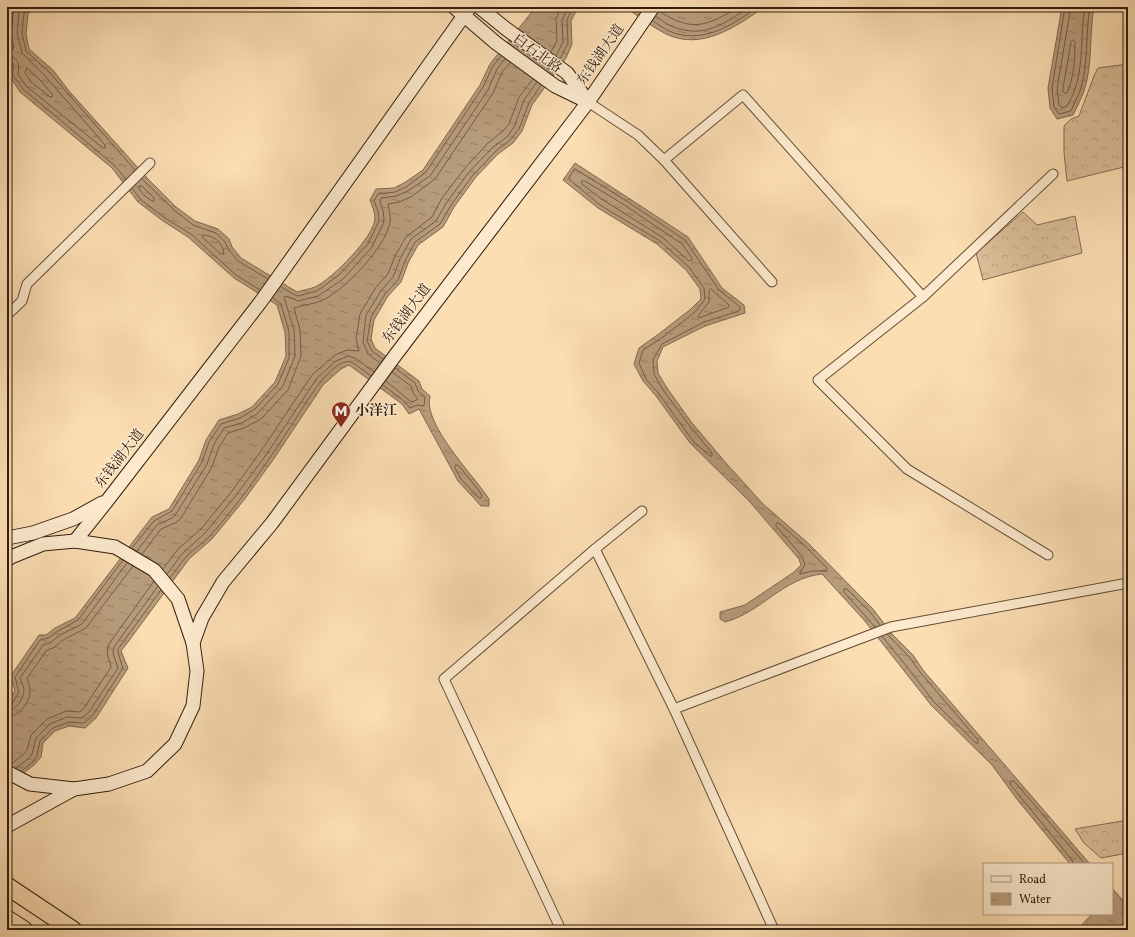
<svg xmlns="http://www.w3.org/2000/svg" width="1135" height="937" font-family="Vollkorn,'Noto Serif SC',serif">
<style>
.forest{fill:url(#forest-crowns);stroke:#846d52}
.water{fill:url(#water-ripples);stroke:#81694f}
.lines{fill:none;stroke-linecap:round;stroke-linejoin:round}
.shore{stroke:#745c44;stroke-width:1}
.street-casing{stroke:#634d37;stroke-width:11}
.secondary-casing{stroke:#301d0e;stroke-width:15}
.highway-casing{stroke:#301d0e;stroke-width:19}
.street{stroke:#fdeace;stroke-width:9}
.secondary{stroke:#fdeace;stroke-width:13}
.highway{stroke:#fcdeb3;stroke-width:17}
.labels{text-anchor:middle;dominant-baseline:central;stroke-width:3;stroke-linejoin:round;paint-order:stroke}
.street-label{font-size:14px;fill:#301d0e;stroke:#fdeace}
.poi-label{font-size:14px;font-weight:bold;fill:#301d0e;stroke:#fdeace;text-anchor:start}
</style>
<defs>
<pattern id="forest-crowns" width="20" height="18" patternUnits="userSpaceOnUse"><rect width="20" height="18" fill="#d9bd97"/><path d="M2 6a3 3 0 1 1 6 0M12 15a3 3 0 1 1 6 0" fill="none" stroke="#bba281"/></pattern>
<pattern id="water-ripples" width="26" height="14" patternUnits="userSpaceOnUse"><rect width="26" height="14" fill="#b79c7b"/><path d="M2 4q2-2 4 0t4 0M15 11q2-2 4 0t4 0" fill="none" stroke="#957f63"/></pattern>
</defs>
<rect width="100%" height="100%" fill="#fcdeb3"/>
<filter id="stains"><feTurbulence type="fractalNoise" baseFrequency=".005" numOctaves="4"/><feColorMatrix values="0 0 0 0 .2 0 0 0 0 .09 0 0 0 0 .02 0 0 0 .5 -.17"/></filter>
<radialGradient id="worn" r=".72"><stop offset=".6" stop-color="#630" stop-opacity="0"/><stop offset="1" stop-color="#630" stop-opacity=".3"/></radialGradient>
<g class="forest">
<polygon points="1128,64 1128,166 1067,181 1064,152 1064,126 1071,119 1079,116 1094,76 1098,68"/>
<polygon points="1023,212 1037,225 1075,216 1082,253 983,280 976,253"/>
<polygon points="1128,820 1128,853 1101,858 1084,843 1075,829"/>
</g>
<g class="water">
<path d="M7,7h28l-7,7 -2,20 3,15 24,21 16,21 80,89 27,27 19,14 23,8 11,10 3,8 9,11 56,34c6,-2 13,-3 18,-5 17,-8 60,-51 60,-69 0,-6 -3,-12 -5,-18l6,-11 18,-1 10,-5 19,-13 57,-85 10,-21 41,-51 7,-6h40l-7,14 1,23 -6,14 -34,47 -10,26 -9,12 -15,11 -22,23 -22,30 -11,20 -25,18 -10,18 -7,19 -13,14 -14,24 -3,19 4,9 44,33 3,8 8,7c-8,27 44,80 59,103v7h-8l-23,-25 -39,-72 -10,5 -7,-10 -53,-39 -8,4 -18,16 -50,75 -29,40 -32,39 -23,20 -61,83 -7,9 7,17 -32,50 -11,10 -16,-2 -14,5 -12,12 -2,14 -7,8 -27,21v-81l8,-15 -5,-13 29,-42h7l9,-7 20,-10 77,-101 17,-8 30,-49 7,-20 13,-20 19,-6 14,-7 23,-25 11,-26 -1,-24 -8,-27 -43,-27 -46,-41 -25,-16 -25,-19 -26,-34 -92,-76 -13,-20v-2l4,-2 -4,-6z"/>
<path d="M625,7h139c-28,20 -63,44 -98,27 -14,-7 -28,-18 -41,-27z"/>
<path d="M1062,7h32c-5,28 -1,57 -10,84 -3,8 -7,16 -11,24l-16,4 -7,-11 -2,-20z"/>
<path d="M575,163l113,74 34,51 22,17 1,8 -40,13 -42,21 -6,14 1,12 9,15 25,35 34,40 37,41 46,40 64,65 19,25 21,21 10,15 167,194h-20l-54,-66 -24,-33 -61,-60 -67,-85 -42,-46c-39,4 -60,38 -97,48l-5,-3v-7l25,-7 49,-33 7,-7 -2,-6 -50,-58 -59,-58 -34,-47 -13,-15 -9,-17 5,-16 21,-15 31,-24 10,-10 -1,-10 -14,-19 -29,-26 -59,-36 -35,-28z"/>
<polygon points="1112,888 1128,906 1128,930 1077,930 1092,914 1112,914"/>
</g>
<g class="lines">
<g class="shore">
<polyline points="29,7 24,13 22,33 26,51 50,73 135,170"/>
<path d="M1065,7l-13,81 2,19 5,7 12,-3c3,-7 6,-13 9,-20 9,-27 5,-57 10,-84"/>
<path d="M1071,7l-14,81 2,17 3,3 5,-2c3,-5 6,-11 8,-17 9,-26 5,-55 10,-82"/>
<path d="M659,11c33,22 48,15 80,-4"/>
<path d="M656,16c5,4 10,8 15,10 8,3 19,6 28,5 17,-1 36,-14 50,-24"/>
<path d="M653,21c5,3 10,7 16,10 32,14 63,-5 88,-24"/>
<path d="M1073,40l2,2c0,17 -1,35 -8,51h-2l-2,-1v-4l8,-46z"/>
<polyline points="7,49 12,50 14,48 11,33 14,7"/>
<polyline points="551,52 557,41 556,19 561,7"/>
<path d="M7,55c11,1 13,10 11,19l8,12 77,62h2v-3l-59,-68 -24,-24 -5,-20 2,-20 3,-6"/>
<polyline points="556,56 563,42 562,20 568,7"/>
<polyline points="560,59 568,43 567,20 573,7"/>
<path d="M7,60l4,1c5,5 2,7 1,13l11,15 91,76 12,14"/>
<polygon points="27,68 41,81 53,95 52,97 50,97 31,82 25,73"/>
<polygon points="575,169 625,200 685,240 719,290 740,307 739,311 704,322 662,344 653,360 654,374 663,390 689,425 712,453 712,456 710,456 693,441 659,394 646,379 639,363 643,350 663,337 694,313 703,302 705,299 704,288 689,267 660,241 600,205 570,180 569,178"/>
<polyline points="142,179 174,210 193,225 216,233 225,242 228,249 238,261 268,279"/>
<polygon points="582,181 585,181 623,204 682,244 692,258 692,260 689,261 662,237 603,200 582,184"/>
<polygon points="140,186 142,186 154,198 154,201 152,201 145,196 139,189"/>
<polyline points="132,188 141,200 165,218 191,234 236,275 260,290"/>
<path d="M203,235c11,0 20,8 21,19h-3l-18,-16z"/>
<polyline points="281,287 295,295 298,296 317,291 339,275 368,244 379,221 378,211 374,201 378,194 395,192 406,187 426,172 483,87 493,66 501,56"/>
<polygon points="711,289 729,305 729,307 699,318 698,316 709,302 709,291"/>
<polyline points="383,359 372,351 367,341 371,317 385,294 398,280 405,261 415,242 440,224 451,205 473,175 496,151 510,140 519,129 529,103 541,85"/>
<polyline points="380,363 368,354 363,342 366,315 381,291 393,277 400,259 411,239 436,221 447,202 469,172 492,148 507,137 514,127 524,100 537,82"/>
<polyline points="386,381 411,402 417,400 417,398 414,394 411,386 392,372"/>
<polyline points="383,385 404,401 410,408 417,405 424,406 425,397 418,391 415,383 395,368"/>
<polygon points="456,465 459,466 480,492 482,496 481,498 479,498 461,479 455,468"/>
<polygon points="777,523 779,523 806,547 827,568 826,571 812,571 800,574 800,572 805,565 802,556 776,526"/>
<polyline points="132,548 154,521 172,511 202,462 209,442 221,424 240,418 255,409 278,384 289,358 289,331 281,304 273,298"/>
<polyline points="137,551 157,525 172,518 176,514 207,464 214,444 224,428 242,423 257,414 283,386 295,356 294,330 284,297 286,296 298,301 318,296 343,279 372,247 383,224 384,219 383,211 380,201 381,198 396,196 408,191 430,176 488,90 497,69 505,59"/>
<path d="M142,554l19,-25 16,-7 4,-4 31,-51 7,-20 9,-14 16,-5 17,-9 27,-29 13,-34 -1,-26 -6,-22c9,-3 19,-4 27,-7 23,-10 65,-54 69,-79 1,-6 -1,-12 -2,-18l11,-2 12,-5 24,-18 58,-86 9,-21 8,-9"/>
<polyline points="163,569 178,549 201,529 232,491 261,451 312,375 335,355 347,350 359,351 356,339 360,314 376,287 388,274 395,256 406,237 432,217 442,198 465,168 488,143 502,132 509,124 519,97 533,79"/>
<polyline points="167,574 182,554 205,533 237,494 266,455 317,378 336,361 348,356 355,358 374,372"/>
<path d="M170,578c6,-7 11,-16 17,-22 7,-7 16,-13 23,-20 32,-36 59,-76 85,-116 9,-14 37,-64 57,-58l19,14"/>
<polyline points="875,627 844,592 844,589 847,589 870,612 880,625"/>
<polyline points="882,636 912,673 934,702 976,743 978,743 978,740 920,672 910,658 887,634"/>
<polyline points="7,706 12,704 19,692 15,677 40,640 48,638 58,631 78,620 123,560"/>
<path d="M7,711c8,0 17,-12 17,-21 0,-4 -3,-8 -4,-12l23,-33 7,-2 10,-8 22,-11 45,-61"/>
<path d="M7,717c12,0 23,-15 23,-26 0,-5 -2,-9 -3,-13l20,-28 6,-2 10,-8 23,-12 47,-62"/>
<polyline points="10,765 24,754 27,750 31,735 47,719 66,711 80,712 84,708 111,667 107,653 109,644 154,581"/>
<polyline points="16,768 28,759 32,754 36,738 50,724 67,717 82,718 89,712 118,668 113,653 114,647 158,586"/>
<polyline points="21,771 32,763 37,756 40,741 53,728 69,722 84,723 93,715 123,668 118,653 118,649 161,590"/>
<polyline points="1073,864 1072,860 1010,784 1011,781 1014,781 1085,864"/>
</g>
<defs>
<g id="street">
<polyline points="588,102 638,135 664,160 772,282"/>
<polyline points="664,160 743,95 923,297"/>
<polyline points="7,315 22,301 27,284 150,163"/>
<polyline points="595,549 674,709 774,930"/>
<polyline points="1048,555 907,469 818,380 923,297 1053,174"/>
<polyline points="674,709 891,627 1128,583"/>
<polyline points="561,930 444,679 595,549 642,511"/>
</g>
<g id="secondary">
<polyline points="454,7 496,43 555,86 588,102"/>
<polyline points="479,7 505,28 567,73 587,100"/>
<polyline points="7,538 33,533 73,519 102,503"/>
<polyline points="75,541 107,501 262,300 470,7"/>
<polyline points="7,560 11,557 43,544 75,541 115,547 154,570 178,599 193,643 197,671 193,706 175,744 147,771 109,784 74,789 30,784 7,772"/>
<polyline points="193,643 202,618 223,582 272,523 397,353 588,102 653,7"/>
<polyline points="7,826 74,789"/>
</g>
<g id="highway">
<polyline points="7,886 73,930"/>
<polyline points="7,919 24,930"/>
</g>
</defs>
<use href="#street" class="street-casing"/>
<use href="#secondary" class="secondary-casing"/>
<use href="#highway" class="highway-casing"/>
<use href="#street" class="street"/>
<use href="#secondary" class="secondary"/>
<use href="#highway" class="highway"/>
</g>
<defs>
<symbol id="metro-pin" viewBox="-11 -11 22 30"><path d="M0 17L-7.5 6A9.5 9.5 0 1 1 7.5 6Z" fill="#8f2418" stroke="#fdeace"/><path d="M-5.5 5V-5H-3L0 0L3-5H5.5V5H3V-.5L0 4L-3-.5V5Z" fill="#fff"/></symbol>
</defs>
<g fill-rule="evenodd">
<use href="#metro-pin" x="330" y="400" width="22" height="30"/>
</g>
<g class="labels">
<g class="street-label">
<text transform="translate(537 54) rotate(36)">白石北路</text>
<text transform="translate(601 55) rotate(-55)">东钱湖大道</text>
<text transform="translate(407 314) rotate(-53)">东钱湖大道</text>
<text transform="translate(120 459) rotate(-52)">东钱湖大道</text>
</g>
<g class="poi-label">
<text x="355" y="411">小洋江</text>
</g>
</g>
<rect width="1135" height="937" fill="none" stroke="#fcdeb3" stroke-width="24"/>
<rect x="8" y="8" width="1119" height="921" fill="none" stroke="#301d0e" stroke-width="2"/>
<rect x="12" y="12" width="1111" height="913" fill="none" stroke="#301d0e"/>
<rect x="983" y="863" width="130" height="52" fill="#fdeace" stroke="#ab9881"/>
<rect x="991" y="876" width="20" height="6" fill="#fdeace" stroke="#ab9881"/>
<text x="1019" y="883" font-size="12" fill="#301d0e">Road</text>
<rect x="991" y="893" width="20" height="12" fill="url(#water-ripples)" stroke="#ab9881"/>
<text x="1019" y="903" font-size="12" fill="#301d0e">Water</text>
<rect width="100%" height="100%" filter="url(#stains)"/>
<rect width="100%" height="100%" fill="url(#worn)"/>
</svg>
